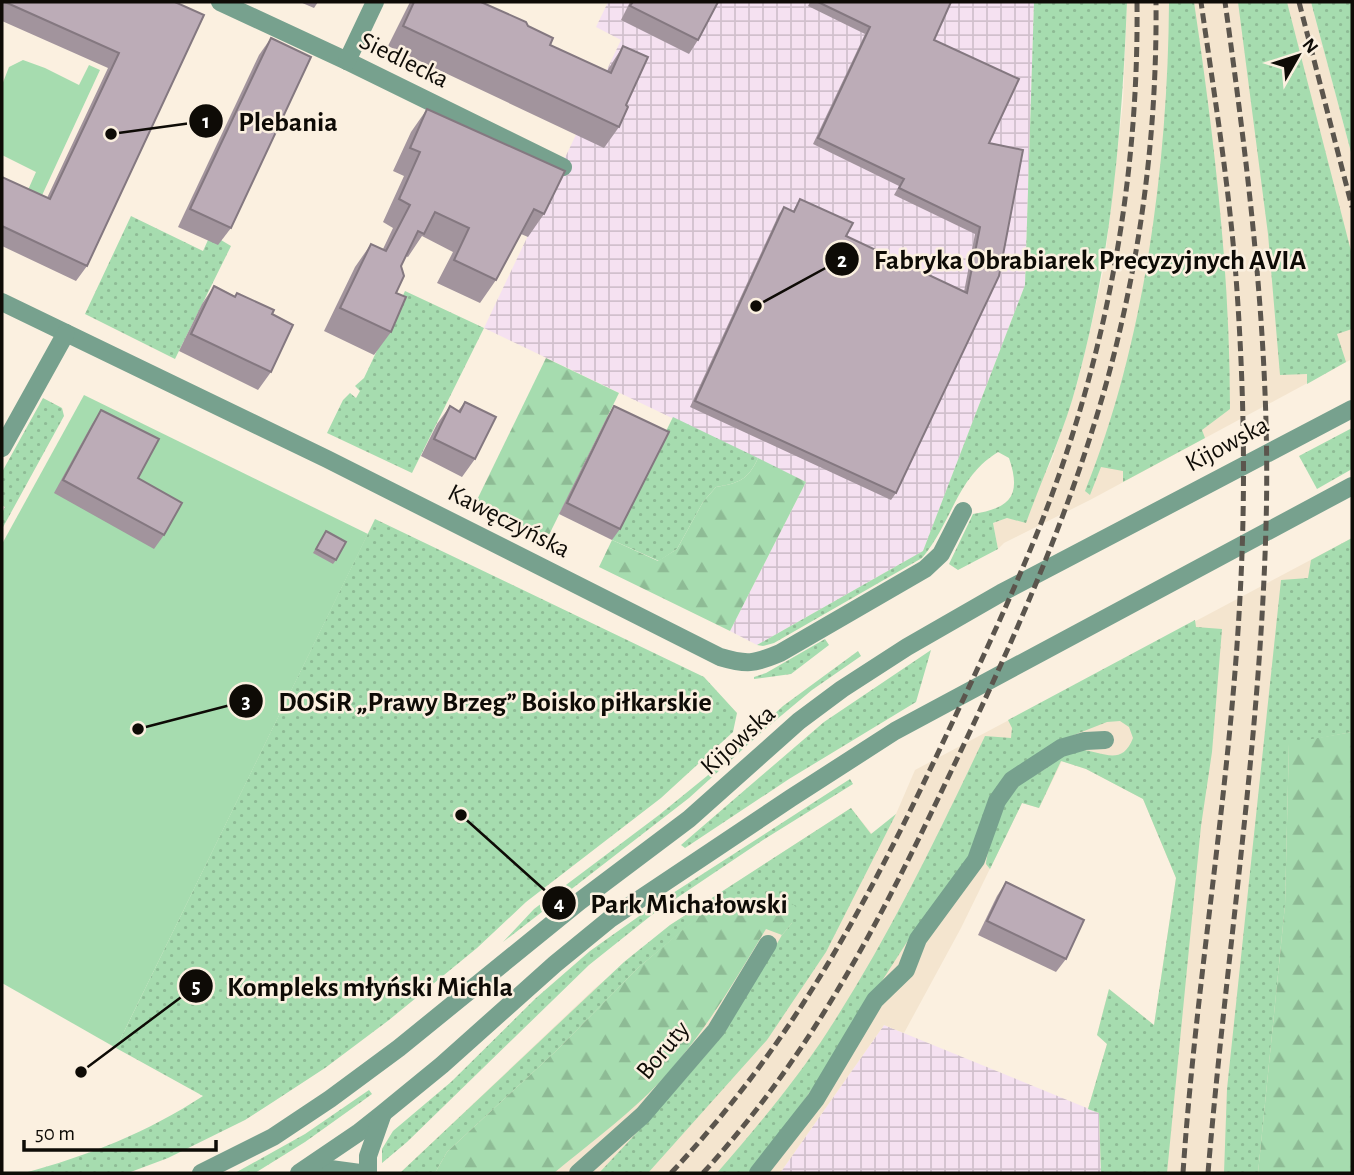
<svg xmlns="http://www.w3.org/2000/svg" width="1354" height="1175" font-family="'Alegreya Sans',sans-serif">
<style>
.industrial{fill:url(#industrial-grid)}
.built{fill:#f4e5cf}
.grass{fill:url(#grass-dots)}
.forest{fill:url(#forest-firs)}
.garden{fill:#a6dcaf}
.lines{fill:none;stroke-linecap:round;stroke-linejoin:round}
.minor{stroke:#77a18e;stroke-width:18}
.rail{stroke:#5b554d;stroke-width:5;stroke-dasharray:10 5;stroke-linecap:butt}
.wall{fill:#a2949d}
.building{fill:#bcacb7;stroke:#847880;stroke-width:2}
.labels{text-anchor:middle;dominant-baseline:central;stroke-width:5;stroke-linejoin:round;paint-order:stroke}
.street-label{font-size:26px;fill:#0e0b06;stroke:#fbf0e0}
.leader{fill:none;stroke:#0e0b06;stroke-width:2.5}
.callout-dot{fill:#0e0b06;stroke:#fbf0e0;stroke-width:2.5}
.mark-label{font-size:21px;text-anchor:middle;font-weight:bold;fill:#fff}
.callout-label{font-size:28px;text-anchor:middle;font-weight:bold;fill:#0e0b06;stroke:#fbf0e0;stroke-width:5;stroke-linejoin:round;paint-order:stroke}
</style>
<defs>
<pattern id="industrial-grid" width="8" height="8" patternUnits="userSpaceOnUse" patternTransform="scale(1.75)"><rect width="8" height="8" fill="#f5e1f1"/><path d="M0 4h8M4 0v8" fill="none" stroke="#d1c0cd"/></pattern>
<pattern id="grass-dots" width="8" height="8" patternUnits="userSpaceOnUse" patternTransform="scale(1.75)"><rect width="8" height="8" fill="#a6dcaf"/><path d="M2 2h.1M6 6h.1" fill="none" stroke="#8ebb95" stroke-width="1.8" stroke-linecap="round"/></pattern>
<pattern id="forest-firs" width="22" height="20" patternUnits="userSpaceOnUse" patternTransform="scale(1.75)"><rect width="22" height="20" fill="#a6dcaf"/><path d="M5 1l3.5 6h-7zM16 11l3.5 6h-7z" fill="#8ebb95"/></pattern>
</defs>
<rect width="100%" height="100%" fill="#fbf0e0"/>
<g class="industrial">
<polygon points="608,2 1034,2 1025,285 923,551 757,645 730,631 806,482 484,328 621,40 596,27"/>
<polygon points="884,1025 1099,1113 1101,1173 780,1173"/>
</g>
<g class="built">
<polygon points="1127,2 1311,2 1352,156 1352,359 1090,500 1004,543 998,549 993,523 1007,518 1026,522 1042,479 1051,462 1077,384 1090,331 1104,267 1123,102"/>
<polygon points="1352,538 1352,1173 1101,1173 1099,1113 1088,1109 1107,1044 1097,1035 1104,1007 1109,989 1154,1025 1176,878 1143,799 1086,769 1062,761 1039,808 1022,803 961,928 904,1033 884,1025 780,1173 400,1173 594,989 671,925 851,808 872,834 896,814 915,770"/>
</g>
<g class="grass">
<path d="M1034,2h93c-5,128 -16,257 -50,381 -13,49 -34,93 -51,140l-19,-5 -14,5 5,26 -40,21 -9,-6 24,-50c37,-6 49,-18 36,-56l-11,-6c-42,26 -45,69 -76,106l-148,85 -11,3 -6,-1 166,-94 102,-266z"/>
<path d="M1169,2h25c20,135 36,269 36,407l-28,21 3,8 -82,44v-11l-22,-4 -11,28 -5,-4c60,-148 83,-330 84,-489z"/>
<polygon points="1238,2 1287,2 1352,255 1352,329 1337,334 1346,362 1307,384 1307,374 1280,375 1268,234"/>
<polygon points="1311,2 1352,2 1352,156"/>
<polygon points="131,216 203,251 208,240 221,240 231,246 175,359 85,314"/>
<polygon points="405,291 484,328 412,473 327,433 343,400 350,393 356,398 360,391 355,386 364,378"/>
<polygon points="43,398 62,408 64,416 2,529 2,513 5,507 2,505 2,472"/>
<path d="M673,417l85,41c-10,22 -19,25 -42,29l-13,15 -26,47 -18,12 -47,-21z"/>
<polygon points="1352,428 1352,469 1317,489 1299,456"/>
<path d="M375,519l329,158 33,36 -4,19 -72,66 -135,104 -49,46 -88,72 -64,48 -52,34 -28,18 -77,38 -40,15h-104c64,-17 124,-41 179,-77l-87,-48z"/>
<polygon points="1352,538 1352,732 1289,744 1285,905 1258,1173 1224,1173 1227,1089 1281,580 1308,578 1311,560"/>
<path d="M1195,620l1,7 26,2 -10,123 -11,74 -34,347h-66l-2,-60 -11,-4 19,-65 -10,-9 12,-46 45,36 22,-147 -33,-79 -57,-30 -25,-8 -22,47 -17,-5 -32,66 -4,-5c1,-12 15,-64 23,-71 10,-10 24,-17 36,-24 8,-6 18,-16 27,-18 24,-6 48,21 61,-13l-4,-11 -9,-6 -13,1 -51,20 -40,26 -44,87 -65,87 -90,140 -65,91h-35c39,-45 78,-91 111,-142 61,-94 109,-194 157,-295l26,2 1,-10 -4,-8z"/>
<polygon points="825,639 829,645 791,674 754,679 754,677 766,673"/>
<polygon points="931,650 916,702 789,779 685,848 681,845 824,722"/>
<polygon points="858,651 861,656 812,690 764,730 689,798 503,942 534,909 659,815 707,776 783,706"/>
<polygon points="850,779 853,784 763,840 653,914 589,965 407,1142 382,1163 382,1149 393,1131 451,1082 536,998 590,951 659,902"/>
<polygon points="851,808 871,834 896,814 826,952 767,1040 648,1173 599,1173 659,1109 723,1035 782,935 792,923 737,902 700,916 638,968 557,1050 447,1152 435,1173 400,1173 624,962 670,925"/>
<polygon points="369,1090 372,1094 361,1102 305,1142 255,1173 235,1173 305,1134"/>
</g>
<g class="forest">
<polygon points="546,358 619,393 546,541 475,504"/>
<path d="M758,458l48,24 -76,149 -131,-64 13,-27 46,21 19,-12 26,-47 13,-15c23,-4 32,-7 42,-29z"/>
<polygon points="1352,732 1352,1173 1258,1173 1285,905 1289,743"/>
<path d="M786,898l10,9 -4,16 -10,12 -16,-6c-35,58 -69,117 -118,165 -29,28 -63,53 -94,79h-119l12,-21 110,-102 81,-82 61,-52 24,-15 14,1 15,6z"/>
</g>
<g class="garden">
<polygon points="23,60 45,68 79,85 89,65 100,70 32,217 19,210 36,172 2,155 2,85 9,67"/>
<polygon points="84,395 368,534 116,1048 2,983 2,544"/>
</g>
<g class="lines">
<g class="minor">
<polyline points="220,2 347,61 563,167"/>
<polyline points="347,61 375,2"/>
<path d="M2,302l325,157 393,198c27,8 34,7 60,-4l145,-84 16,-15 22,-43"/>
<polyline points="2,448 66,333"/>
<polyline points="306,1170 323,1168 360,1173"/>
<polyline points="201,1173 273,1137 330,1099 399,1048 580,901 689,819 799,721 842,689 907,647 1001,593 1352,409"/>
<polyline points="299,1173 358,1133 382,1114 442,1065 555,964 610,919 791,798 895,731 1352,486"/>
<polyline points="368,1173 368,1156 382,1116"/>
<polyline points="578,1173 643,1115 716,1030 768,944"/>
<polyline points="758,1173 816,1099 875,1000 906,970 918,939 976,860 997,801 1012,780 1061,748 1085,741 1105,740"/>
</g>
<g class="rail">
<polyline points="1299,2 1352,207"/>
<path d="M671,1173c124,-132 198,-273 274,-435 33,-70 66,-140 95,-212 66,-167 99,-345 97,-524"/>
<path d="M703,1173c108,-118 175,-248 243,-391 71,-148 140,-301 176,-461 24,-105 35,-212 34,-319"/>
<path d="M1183,1173c13,-192 47,-384 57,-576 6,-107 4,-213 -4,-320 -7,-92 -22,-184 -35,-275"/>
<path d="M1208,1173c18,-216 52,-430 58,-647 5,-176 -17,-351 -41,-524"/>
</g>
</g>
<g class="wall">
<polygon points="2,2 175,2 87,266 76,281 2,246 2,177 47,198 108,68 2,21"/>
<polygon points="300,2 318,2 314,8"/>
<polygon points="410,2 481,2 528,26 550,45 607,71 623,46 626,105 619,127 604,148 388,46"/>
<polygon points="630,2 718,2 698,40 689,54 621,20"/>
<polygon points="810,2 951,2 934,40 989,143 1023,150 896,493 891,500 690,407 779,214 784,207 793,211 800,199 846,236 964,292 975,234 894,195 899,186 813,144 865,34 808,6"/>
<polygon points="271,38 231,228 218,245 178,227 259,55"/>
<polygon points="427,109 544,214 528,237 521,234 496,280 480,303 437,283 453,252 422,236 408,257 405,256 401,266 391,332 374,355 324,331 355,267 371,244 383,249 393,228 383,222 404,176 393,171 411,132"/>
<polygon points="214,286 235,296 237,293 272,314 271,372 258,390 179,351 202,304"/>
<polygon points="465,402 475,459 462,477 421,456 437,424 450,406 458,411"/>
<polygon points="614,406 620,529 612,540 559,514 607,417"/>
<polygon points="101,410 138,478 164,535 154,549 54,493 92,424"/>
<polygon points="326,531 336,560 333,564 313,553"/>
<polygon points="1006,882 1066,959 1056,972 978,935 997,896"/>
</g>
<g class="building">
<polygon points="5,2 175,2 204,15 87,266 2,226 2,177 50,199 119,53"/>
<polygon points="414,2 481,2 526,22 528,26 553,38 550,45 611,73 623,46 648,57 626,105 628,107 619,127 403,26"/>
<polygon points="633,2 718,2 698,40 630,6"/>
<polygon points="818,2 951,2 934,40 1019,79 989,143 1023,150 999,276 896,493 695,401 784,207 794,212 800,199 853,223 846,236 967,293 980,227 899,188 904,179 818,138 870,27"/>
<polygon points="271,38 311,57 231,228 190,209"/>
<polygon points="427,109 565,171 544,214 534,209 496,280 454,260 469,228 435,212 424,234 418,231 401,266 404,276 396,293 406,297 391,332 340,308 371,244 386,251 410,205 399,199 420,152 410,148"/>
<polygon points="214,286 235,297 237,293 274,310 272,314 293,325 271,372 191,334"/>
<polygon points="465,402 496,417 475,459 434,439 450,406 460,412"/>
<polygon points="614,406 669,432 620,529 567,503"/>
<polygon points="101,410 159,439 138,478 182,503 164,535 63,480"/>
<polygon points="326,531 346,542 336,560 316,549"/>
<polygon points="1006,882 1084,920 1066,959 987,921"/>
</g>
<g class="labels">
<g class="street-label">
<text transform="translate(404 60) rotate(26)">Siedlecka</text>
<text transform="translate(1227 444) rotate(-28)">Kijowska</text>
<text transform="translate(509 521) rotate(27)">Kawęczyńska</text>
<text transform="translate(738 740) rotate(-42)">Kijowska</text>
<text transform="translate(663 1050) rotate(-50)">Boruty</text>
</g>
</g>
<path class="leader" d="M111 134L206 121M756 306L842 259M138 729L246 701M461 815L559 903M81 1072L196 986"/>
<g class="callout-dot">
<circle cx="111" cy="134" r="7"/>
<circle cx="756" cy="306" r="7"/>
<circle cx="138" cy="729" r="7"/>
<circle cx="461" cy="815" r="7"/>
<circle cx="81" cy="1072" r="7"/>
<circle cx="206" cy="121" r="18"/>
<circle cx="842" cy="259" r="18"/>
<circle cx="246" cy="701" r="18"/>
<circle cx="559" cy="903" r="18"/>
<circle cx="196" cy="986" r="18"/>
</g>
<g class="mark-label">
<text x="206" y="128">1</text>
<text x="842" y="267">2</text>
<text x="246" y="708">3</text>
<text x="559" y="910">4</text>
<text x="196" y="993">5</text>
</g>
<g class="callout-label">
<text x="288" y="131">Plebania</text>
<text x="1090" y="269">Fabryka Obrabiarek Precyzyjnych AVIA</text>
<text x="495" y="711">DOSiR „Prawy Brzeg” Boisko piłkarskie</text>
<text x="689" y="913">Park Michałowski</text>
<text x="370" y="996">Kompleks młyński Michla</text>
</g>
<rect width="1354" height="1175" fill="none" stroke="#0e0b06" stroke-width="7"/>
<g transform="translate(1298 56) rotate(51)" stroke="#fbf0e0" stroke-width="5" paint-order="stroke">
<path d="M0-5L12 26L0 18L-12 26Z" fill="#0e0b06"/>
<text y="-10" font-size="19" font-weight="bold" text-anchor="middle" fill="#0e0b06">N</text>
</g>
<path d="M24 1140v10h192v-10" fill="none" stroke="#0e0b06" stroke-width="3.5"/>
<text x="35" y="1140" font-size="21" fill="#0e0b06" stroke="#fbf0e0" stroke-width="5" paint-order="stroke">50 m</text>
</svg>
